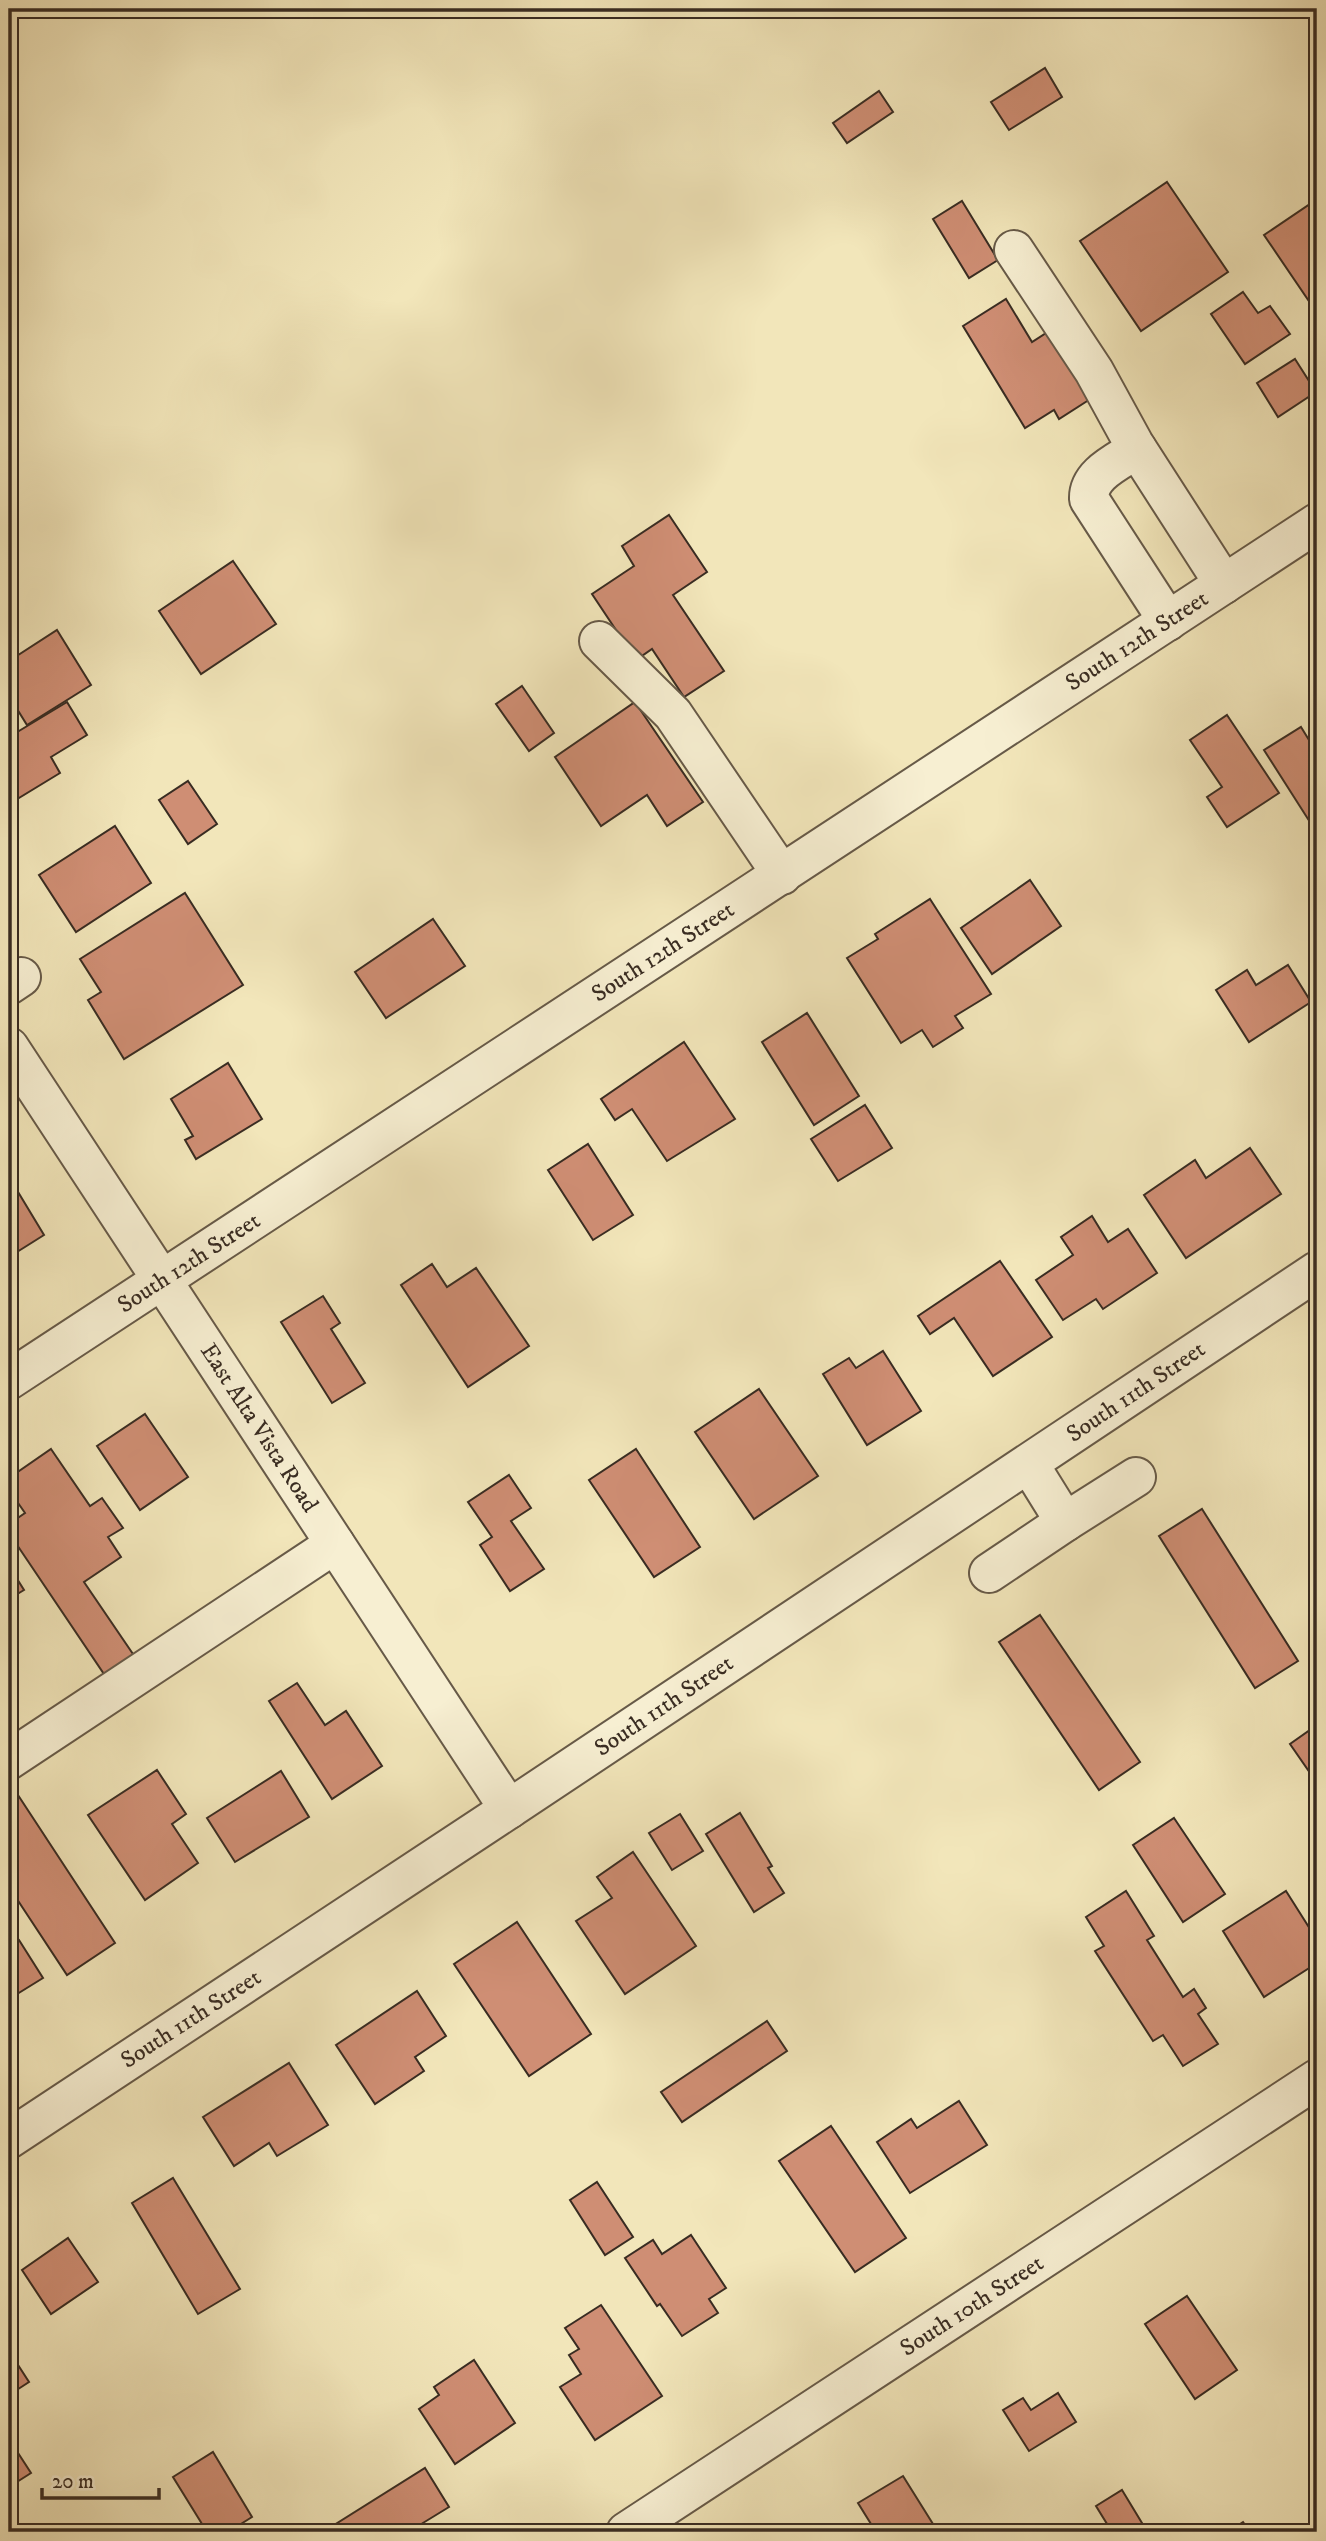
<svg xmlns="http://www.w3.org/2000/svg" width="1326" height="2541" font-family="'IM FELL DW Pica',serif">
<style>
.building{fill:#cf8e74;stroke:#392c22;stroke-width:2}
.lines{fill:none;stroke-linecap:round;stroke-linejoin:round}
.minor-casing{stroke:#675a48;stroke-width:42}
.minor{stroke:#f7efd2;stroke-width:38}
.labels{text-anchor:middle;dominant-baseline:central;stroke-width:6;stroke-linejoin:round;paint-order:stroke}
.street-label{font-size:24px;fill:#392c22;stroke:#f7efd2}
</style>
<rect width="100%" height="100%" fill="#f2e6ba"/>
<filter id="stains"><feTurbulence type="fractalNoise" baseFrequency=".00286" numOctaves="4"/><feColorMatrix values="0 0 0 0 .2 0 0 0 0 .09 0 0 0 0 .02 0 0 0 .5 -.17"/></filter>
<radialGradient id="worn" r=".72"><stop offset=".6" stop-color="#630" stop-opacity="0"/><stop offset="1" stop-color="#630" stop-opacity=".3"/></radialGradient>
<g class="building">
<polygon points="1045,68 1062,97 1009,130 991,102"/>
<polygon points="879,91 893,112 847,143 833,123"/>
<polygon points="1167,182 1228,272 1141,331 1080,241"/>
<polygon points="962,201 998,260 969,278 933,219"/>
<polygon points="1313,202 1317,208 1317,313 1264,235"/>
<polygon points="1243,292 1258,313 1270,306 1290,334 1245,364 1211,314"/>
<polygon points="1006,299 1032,342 1054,328 1095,396 1059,419 1054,410 1025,428 963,326"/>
<polygon points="1295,359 1316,392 1278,417 1257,383"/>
<polygon points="669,515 707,572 673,595 724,671 684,697 652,649 636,660 592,594 634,566 622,546"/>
<polygon points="233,561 276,624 201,674 159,611"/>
<polygon points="57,630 91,685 27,725 9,696 9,661"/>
<polygon points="522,686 554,733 529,751 496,704"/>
<polygon points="67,702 87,735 51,757 60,773 9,804 9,737"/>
<polygon points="635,702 703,802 667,826 647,795 601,826 555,757"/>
<polygon points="1227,715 1279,793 1227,827 1207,797 1222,787 1190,740"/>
<polygon points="1301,727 1317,753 1317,828 1315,830 1264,750"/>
<polygon points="188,781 217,824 188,844 159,800"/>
<polygon points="115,826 151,883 76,932 39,875"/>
<polygon points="1030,880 1061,926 992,974 961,928"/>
<polygon points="185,893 243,985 124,1059 88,1000 101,992 80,959"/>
<polygon points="930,899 991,994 955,1016 963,1028 933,1047 922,1030 901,1043 847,958 878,939 875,934"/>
<polygon points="433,919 465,966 386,1018 355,972"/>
<polygon points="1288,965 1311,1002 1249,1042 1216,990 1247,970 1256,985"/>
<polygon points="807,1013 859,1096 814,1125 762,1042"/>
<polygon points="684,1042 735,1119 667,1161 632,1109 615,1120 601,1099"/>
<polygon points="228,1063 262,1119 196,1159 185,1140 193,1136 171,1099"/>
<polygon points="865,1105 892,1148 838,1181 811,1139"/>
<polygon points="588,1144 633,1215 593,1240 548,1170"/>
<polygon points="1250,1148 1281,1194 1186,1258 1144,1195 1195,1160 1206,1178"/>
<polygon points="9,1177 44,1235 9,1257"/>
<polygon points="1092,1216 1108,1242 1128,1229 1157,1273 1103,1309 1096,1299 1063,1320 1036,1280 1073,1255 1061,1237"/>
<polygon points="1000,1261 1052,1337 993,1376 954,1318 930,1334 918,1316"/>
<polygon points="432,1264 447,1287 476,1268 529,1346 468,1387 401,1285"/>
<polygon points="323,1296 340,1323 331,1329 365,1383 332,1403 281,1322"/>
<polygon points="883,1351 921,1411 867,1445 823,1374 849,1358 856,1368"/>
<polygon points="759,1389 818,1476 754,1519 695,1432"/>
<polygon points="145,1414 188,1477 140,1510 97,1446"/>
<polygon points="51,1449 90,1506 102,1498 123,1528 108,1537 121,1557 84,1582 135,1657 106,1677 9,1533 9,1524 25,1513 9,1490 9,1478"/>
<polygon points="636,1449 700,1547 654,1577 589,1480"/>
<polygon points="509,1475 531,1508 511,1521 544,1569 510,1591 480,1545 492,1537 468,1502"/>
<polygon points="1202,1509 1298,1661 1255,1688 1159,1536"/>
<polygon points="9,1566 24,1590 9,1599"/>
<polygon points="1040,1615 1140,1762 1099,1790 999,1642"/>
<polygon points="297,1683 325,1725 346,1711 382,1766 332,1799 269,1701"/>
<polygon points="1317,1725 1317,1783 1290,1744"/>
<polygon points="157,1770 186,1814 172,1824 198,1863 145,1900 88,1815"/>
<polygon points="281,1771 309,1817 235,1862 207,1818"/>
<polygon points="14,1789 115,1943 67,1975 9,1887 9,1792"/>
<polygon points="740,1813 772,1866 768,1868 784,1893 754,1912 706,1834"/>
<polygon points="680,1814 703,1851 672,1870 649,1833"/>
<polygon points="1174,1818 1225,1894 1183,1922 1133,1845"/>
<polygon points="633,1852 696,1946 625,1994 576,1921 612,1898 597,1877"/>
<polygon points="1126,1891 1154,1936 1147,1940 1183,1997 1194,1989 1206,2008 1198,2014 1218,2044 1183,2066 1163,2035 1153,2041 1095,1951 1104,1946 1086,1917"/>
<polygon points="1286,1891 1317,1940 1317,1963 1264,1997 1223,1931"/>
<polygon points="517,1922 591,2034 529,2076 454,1964"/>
<polygon points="19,1940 43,1978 9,1999 9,1946"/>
<polygon points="417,1991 446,2036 415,2057 424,2071 375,2104 336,2045"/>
<polygon points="767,2021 787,2051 682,2122 661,2092"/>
<polygon points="289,2063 328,2125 277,2156 269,2143 234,2166 203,2117"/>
<polygon points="959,2101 987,2145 910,2193 877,2142 911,2119 917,2128"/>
<polygon points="831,2126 906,2238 855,2272 779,2161"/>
<polygon points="173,2178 240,2289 198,2314 132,2203"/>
<polygon points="597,2182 633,2237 605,2255 570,2200"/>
<polygon points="691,2235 726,2288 709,2299 718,2313 682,2336 660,2304 657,2306 625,2258 653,2240 662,2254"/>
<polygon points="68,2238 98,2282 51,2314 22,2270"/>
<polygon points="1187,2296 1237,2370 1195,2399 1145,2324"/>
<polygon points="601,2305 662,2396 595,2440 560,2387 581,2374 569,2355 579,2349 565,2328"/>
<polygon points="9,2351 29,2382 9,2395"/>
<polygon points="474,2360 515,2423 455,2464 419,2409 439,2395 434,2387"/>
<polygon points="1058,2393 1076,2422 1029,2451 1003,2410 1023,2398 1031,2410"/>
<polygon points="9,2439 31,2473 9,2487"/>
<polygon points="213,2452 252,2517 228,2532 207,2532 173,2477"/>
<polygon points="425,2468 449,2507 418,2526 421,2532 323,2532"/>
<polygon points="903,2476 938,2532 876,2532 858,2503"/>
<polygon points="1122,2490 1145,2528 1139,2532 1112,2532 1096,2506"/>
<polygon points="1243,2522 1250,2532 1228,2532"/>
</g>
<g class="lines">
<defs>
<g id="minor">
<polyline points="1014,250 1094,371 1134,444 1224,584"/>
<path d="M1137,449c-19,13 -49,25 -48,50l79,122"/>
<polyline points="599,641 673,714 782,875"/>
<polyline points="9,985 21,977"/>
<polyline points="9,1047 509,1809"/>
<polyline points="9,1380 1317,523"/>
<polyline points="1065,1522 1136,1477"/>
<polyline points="989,1573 1065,1522 1029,1464"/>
<polyline points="9,1760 335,1544"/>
<polyline points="9,2139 509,1809 1317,1271"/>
<polyline points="626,2532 1317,2079"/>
</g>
</defs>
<use href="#minor" class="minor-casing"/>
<use href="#minor" class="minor"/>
</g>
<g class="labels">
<g class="street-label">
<text transform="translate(1137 641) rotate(-33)">South 12th Street</text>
<text transform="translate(663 952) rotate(-33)">South 12th Street</text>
<text transform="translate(189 1263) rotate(-33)">South 12th Street</text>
<text transform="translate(1136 1392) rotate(-34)">South 11th Street</text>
<text transform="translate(259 1428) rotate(57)">East Alta Vista Road</text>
<text transform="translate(664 1706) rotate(-34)">South 11th Street</text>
<text transform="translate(191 2019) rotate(-33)">South 11th Street</text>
<text transform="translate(972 2306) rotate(-33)">South 10th Street</text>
</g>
</g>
<rect width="1326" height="2541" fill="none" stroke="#f2e6ba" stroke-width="35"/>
<rect x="10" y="10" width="1305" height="2520" fill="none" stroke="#392c22" stroke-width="3.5"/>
<rect x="18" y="18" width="1291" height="2506" fill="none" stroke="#392c22" stroke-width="2"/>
<path d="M42 2488v10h117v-10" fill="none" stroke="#392c22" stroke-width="3.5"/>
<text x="52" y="2488" font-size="21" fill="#392c22" stroke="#f7efd2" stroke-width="5" paint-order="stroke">20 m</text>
<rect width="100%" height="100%" filter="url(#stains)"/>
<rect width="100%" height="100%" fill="url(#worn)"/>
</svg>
